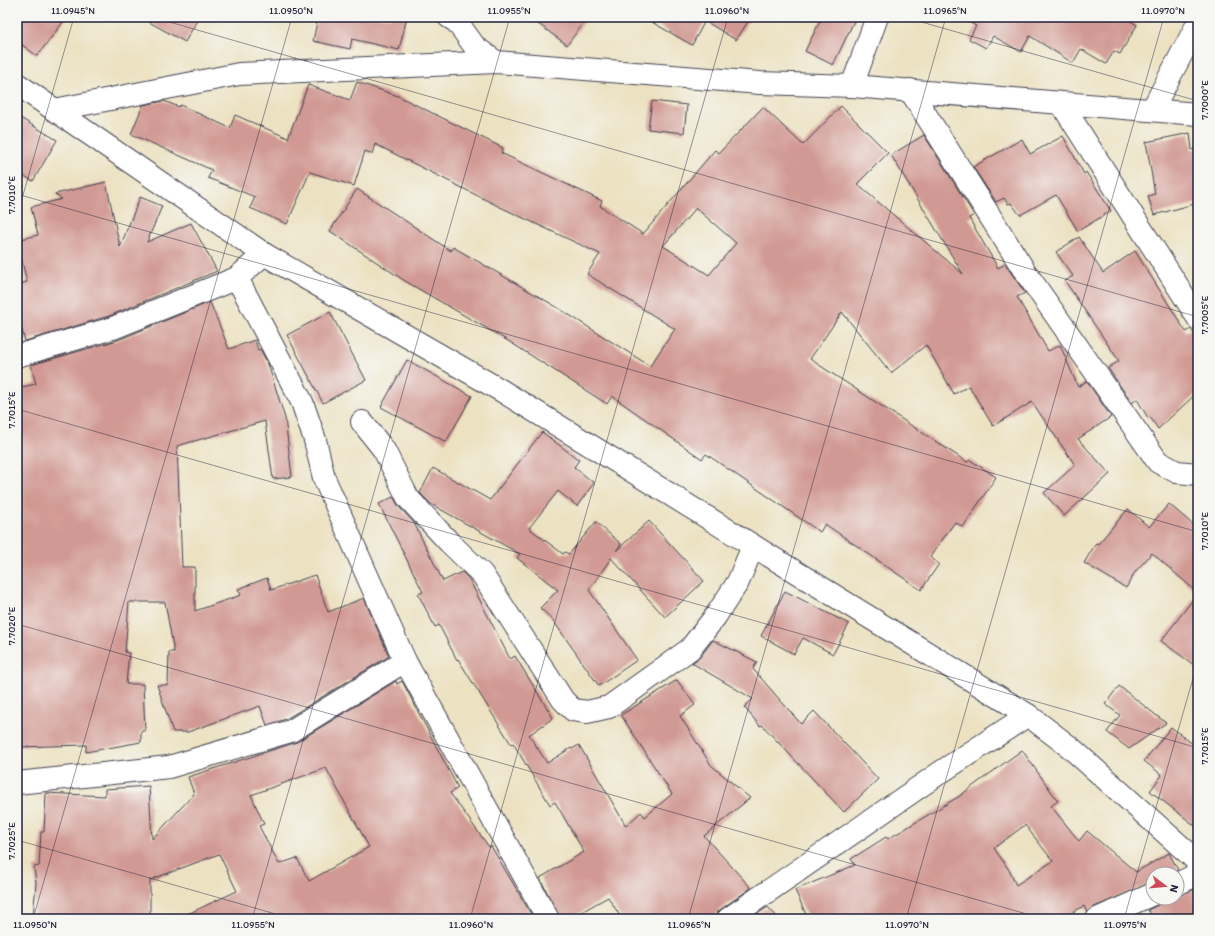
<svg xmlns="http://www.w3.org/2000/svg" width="1215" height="936" font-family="Itim,sans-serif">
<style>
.building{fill:#d19993;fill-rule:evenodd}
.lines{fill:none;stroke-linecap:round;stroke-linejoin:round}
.minor-casing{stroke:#403f4f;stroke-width:24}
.minor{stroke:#fff;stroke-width:22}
.ticks{fill:none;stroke:#22223b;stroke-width:1;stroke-opacity:0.45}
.neatline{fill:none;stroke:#22223b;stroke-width:1.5}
.ticks-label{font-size:10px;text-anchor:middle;fill:#22223b}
</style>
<rect width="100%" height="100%" fill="#f6f6f2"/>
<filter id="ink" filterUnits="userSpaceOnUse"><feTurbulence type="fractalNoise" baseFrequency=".025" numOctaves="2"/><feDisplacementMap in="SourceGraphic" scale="8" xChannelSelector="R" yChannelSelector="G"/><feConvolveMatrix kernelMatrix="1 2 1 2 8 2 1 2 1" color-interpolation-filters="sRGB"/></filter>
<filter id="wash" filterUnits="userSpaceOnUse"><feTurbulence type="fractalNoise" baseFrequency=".012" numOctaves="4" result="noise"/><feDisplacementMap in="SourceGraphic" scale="16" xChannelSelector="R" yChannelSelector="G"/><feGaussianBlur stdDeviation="0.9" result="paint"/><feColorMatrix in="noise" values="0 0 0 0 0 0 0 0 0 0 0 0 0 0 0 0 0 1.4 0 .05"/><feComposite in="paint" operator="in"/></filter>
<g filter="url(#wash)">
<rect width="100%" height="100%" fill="#ece2c2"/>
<g id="blocks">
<g class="building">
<polygon points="17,17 67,17 37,56 17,41"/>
<polygon points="140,17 199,17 185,42"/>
<polygon points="318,17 407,17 399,50 352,39 350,49 313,41"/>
<polygon points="529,17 588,17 567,45"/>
<polygon points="643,17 751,17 736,40 705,21 692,45"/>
<polygon points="822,17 856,17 833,65 805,51"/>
<polygon points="960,17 1124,17 1137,25 1120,54 1114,51 1106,64 1081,49 1073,63 1030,36 1021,52 993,36 986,48 969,39 976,26"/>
<path d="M357,82l41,14 105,52 -2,5 101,48 -2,5 43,28 72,-84 4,3 44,-46 40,38 38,-39 47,47 -31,31 106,90 -72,-119 33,-20 50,80 -5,3 29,50 7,-4 20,29 -8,4 31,54 12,-6 18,42 9,-6 24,36 -33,22 32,35 -46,42 -20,-23 31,-28 -43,-63 -39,24 -24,-40 -15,8 -28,-49 -35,28 -49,-61 -32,47 157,103 3,-2 26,17 -33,50 -8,-5 -25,35 9,7 -18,26 -96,-66 -5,8 -114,-78 -4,5 -90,-63 -5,8 -97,-62 -105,-61 -75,-50 27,-42 94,62 2,-4 102,59 95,60 25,-37 -88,-55 13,-20 -102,-48 -123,-62 -3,10 -7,-3 -11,35 -44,-14 -23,52 -37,-16 5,-11 -47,-19 4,-8 -81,-36 12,-29 21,-4 15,6 1,-2 50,23 5,-13 53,23 20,-53 42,15zM696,208l40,35 -27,32 -46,-29z"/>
<polygon points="652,101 687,105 684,133 648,129"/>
<polygon points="17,116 57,140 33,181 17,172"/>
<polygon points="1190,133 1192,150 1198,148 1198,203 1154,215 1148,196 1155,194 1146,142"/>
<polygon points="1063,136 1084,174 1086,172 1111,211 1078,231 1056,195 1020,215 1011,203 1008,204 1004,198 996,202 973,167 1022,139 1030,154"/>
<polygon points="106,182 120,247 140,197 162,206 147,242 191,223 217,271 109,316 25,341 22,330 17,331 17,285 27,282 17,240 38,235 31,207 62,199 55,194"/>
<polygon points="1079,237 1103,273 1135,251 1186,332 1191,329 1198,340 1198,392 1158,429 1150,417 1148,418 1137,399 1132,403 1108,368 1119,361 1065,281 1073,276 1056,252"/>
<polygon points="210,302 229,349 255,340 258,350 260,349 268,364 285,418 292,477 273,479 265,421 177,446 182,567 195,567 195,611 241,595 238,589 267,578 271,590 315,575 328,612 364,598 389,656 286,719 267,725 260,706 188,732 173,732 157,685 168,685 169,652 174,652 165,602 129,602 125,652 129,653 126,684 143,684 145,731 141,731 141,742 86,752 86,745 17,747 17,388 36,384 31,365 118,340"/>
<polygon points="330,312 366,380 323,403 287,335"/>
<polygon points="407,360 472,396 446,442 381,407"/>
<polygon points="542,432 579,460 574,467 594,483 577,506 558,491 529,528 563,554 565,552 569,554 596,522 621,544 616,551 649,521 704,581 665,617 611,558 589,590 637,660 599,686 552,619 540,608 558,590 517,558 520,554 431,504 420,493 433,468 490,500"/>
<polygon points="393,497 399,507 414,523 443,581 462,572 469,579 510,659 515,656 553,718 529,735 547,763 571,748 572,749 579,745 626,826 641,812 645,817 672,794 621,715 677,680 695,705 680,716 711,765 750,798 704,836 751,888 721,909 717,913 716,919 622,919 608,897 569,919 560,919 540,878 584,852 555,802 550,805 513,743 511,744 458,659 457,660 439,625 435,627 418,594 423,592 379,504"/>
<polygon points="1169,504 1198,529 1198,668 1161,641 1198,593 1152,553 1135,572 1126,588 1084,563 1096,543 1098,544 1128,509 1149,527"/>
<polygon points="785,591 849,624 833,654 803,638 794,654 761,636"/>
<polygon points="713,640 757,662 753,669 801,724 814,711 878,779 844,812 762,725 760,726 744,707 753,699 692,663 700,657"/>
<path d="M396,681l1,3 5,-3 56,107 -8,5 39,54 2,-1 43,73h-357l60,-28 -18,-37 -69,26v39h-95l-22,-2 3,-34 -2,-16 5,-1 2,-34h3l2,-39 59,3v-7l44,-3 3,53 42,-45 -6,-17 109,-35zM326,768l43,79 -60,34 -12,-23 -18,6 -20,-38 5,-2 -13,-29z"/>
<polygon points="1119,686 1166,723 1129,749 1107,732 1120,715 1105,704"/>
<polygon points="1171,727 1198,748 1198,828 1150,791 1162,775 1144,761"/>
<path d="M1022,750l36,51 -7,5 28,35 8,-10 49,41 33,-19 9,17 -8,4h-17v8l-61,26 -5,4 -3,-6 -24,13h-252l-13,-29 60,-25 -4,-6 35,-22 2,2 70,-42zM1025,825l28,36 -37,24 -7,-15 -15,-22z"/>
<polygon points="1198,888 1198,919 1154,919 1148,910 1158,905 1164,898 1177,898 1177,896"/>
<polygon points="768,907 779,919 750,919"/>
</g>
</g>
</g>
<g filter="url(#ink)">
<use href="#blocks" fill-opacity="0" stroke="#403f4f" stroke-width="1"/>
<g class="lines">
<defs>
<g id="minor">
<polyline points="449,17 457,22 475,47 496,62"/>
<polyline points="17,84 264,254 502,391 1028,715 1071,748 1198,862"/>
<polyline points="852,86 877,17"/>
<polyline points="910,90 1024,270 1158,462 1177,472 1198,474"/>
<polyline points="1061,103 1198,318"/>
<polyline points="54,110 239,74 496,62 760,83 852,86 1198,114"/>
<polyline points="1152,110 1198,23"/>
<polyline points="237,278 302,402 315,440 324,478 405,661 548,919"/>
<polyline points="17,356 113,328 237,278 264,254"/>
<polyline points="362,422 384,450 408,498 449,542 482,574 563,700 573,710 587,712 609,707 690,649 715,617 738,582 753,546"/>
<polyline points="17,783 169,767 291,731 405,661"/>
<polyline points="1177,884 1198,874"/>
<polyline points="728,919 938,774 1028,715"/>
<polyline points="1097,919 1153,894"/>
</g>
</defs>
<use href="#minor" class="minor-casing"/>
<use href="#minor" class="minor"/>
</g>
</g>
<path class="ticks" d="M152,17l1046,300M904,17l294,84M17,194l1181,338M17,216l57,-199M17,409l1181,339M17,624l1027,295M17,840l276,79M33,919l259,-902M252,919l258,-902M470,919l258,-902M688,919l258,-902M906,919l258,-902M1124,919l74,-258"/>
<rect width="1215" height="936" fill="none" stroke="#f6f6f2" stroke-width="44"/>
<g transform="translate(1165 886) rotate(106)"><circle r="19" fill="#f6f6f2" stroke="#a1a1a9"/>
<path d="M0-3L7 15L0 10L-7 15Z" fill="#d1495b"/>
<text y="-6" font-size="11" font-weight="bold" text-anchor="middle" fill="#22223b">N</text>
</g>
<rect x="22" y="22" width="1171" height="892" class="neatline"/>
<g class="ticks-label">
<text x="73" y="14">11.0945°N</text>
<text x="291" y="14">11.0950°N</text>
<text x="509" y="14">11.0955°N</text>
<text x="727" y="14">11.0960°N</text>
<text x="945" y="14">11.0965°N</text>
<text x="1163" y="14">11.0970°N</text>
<text transform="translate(1204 100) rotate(-90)" y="4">7.7000°E</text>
<text transform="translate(11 195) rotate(-90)" y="4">7.7010°E</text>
<text transform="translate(1204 315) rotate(-90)" y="4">7.7005°E</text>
<text transform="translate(11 410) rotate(-90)" y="4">7.7015°E</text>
<text transform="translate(1204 531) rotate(-90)" y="4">7.7010°E</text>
<text transform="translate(11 626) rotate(-90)" y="4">7.7020°E</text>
<text transform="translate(1204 746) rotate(-90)" y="4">7.7015°E</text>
<text transform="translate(11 841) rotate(-90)" y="4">7.7025°E</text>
<text x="35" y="928">11.0950°N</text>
<text x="253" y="928">11.0955°N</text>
<text x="471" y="928">11.0960°N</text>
<text x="689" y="928">11.0965°N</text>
<text x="907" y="928">11.0970°N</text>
<text x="1125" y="928">11.0975°N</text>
</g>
</svg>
